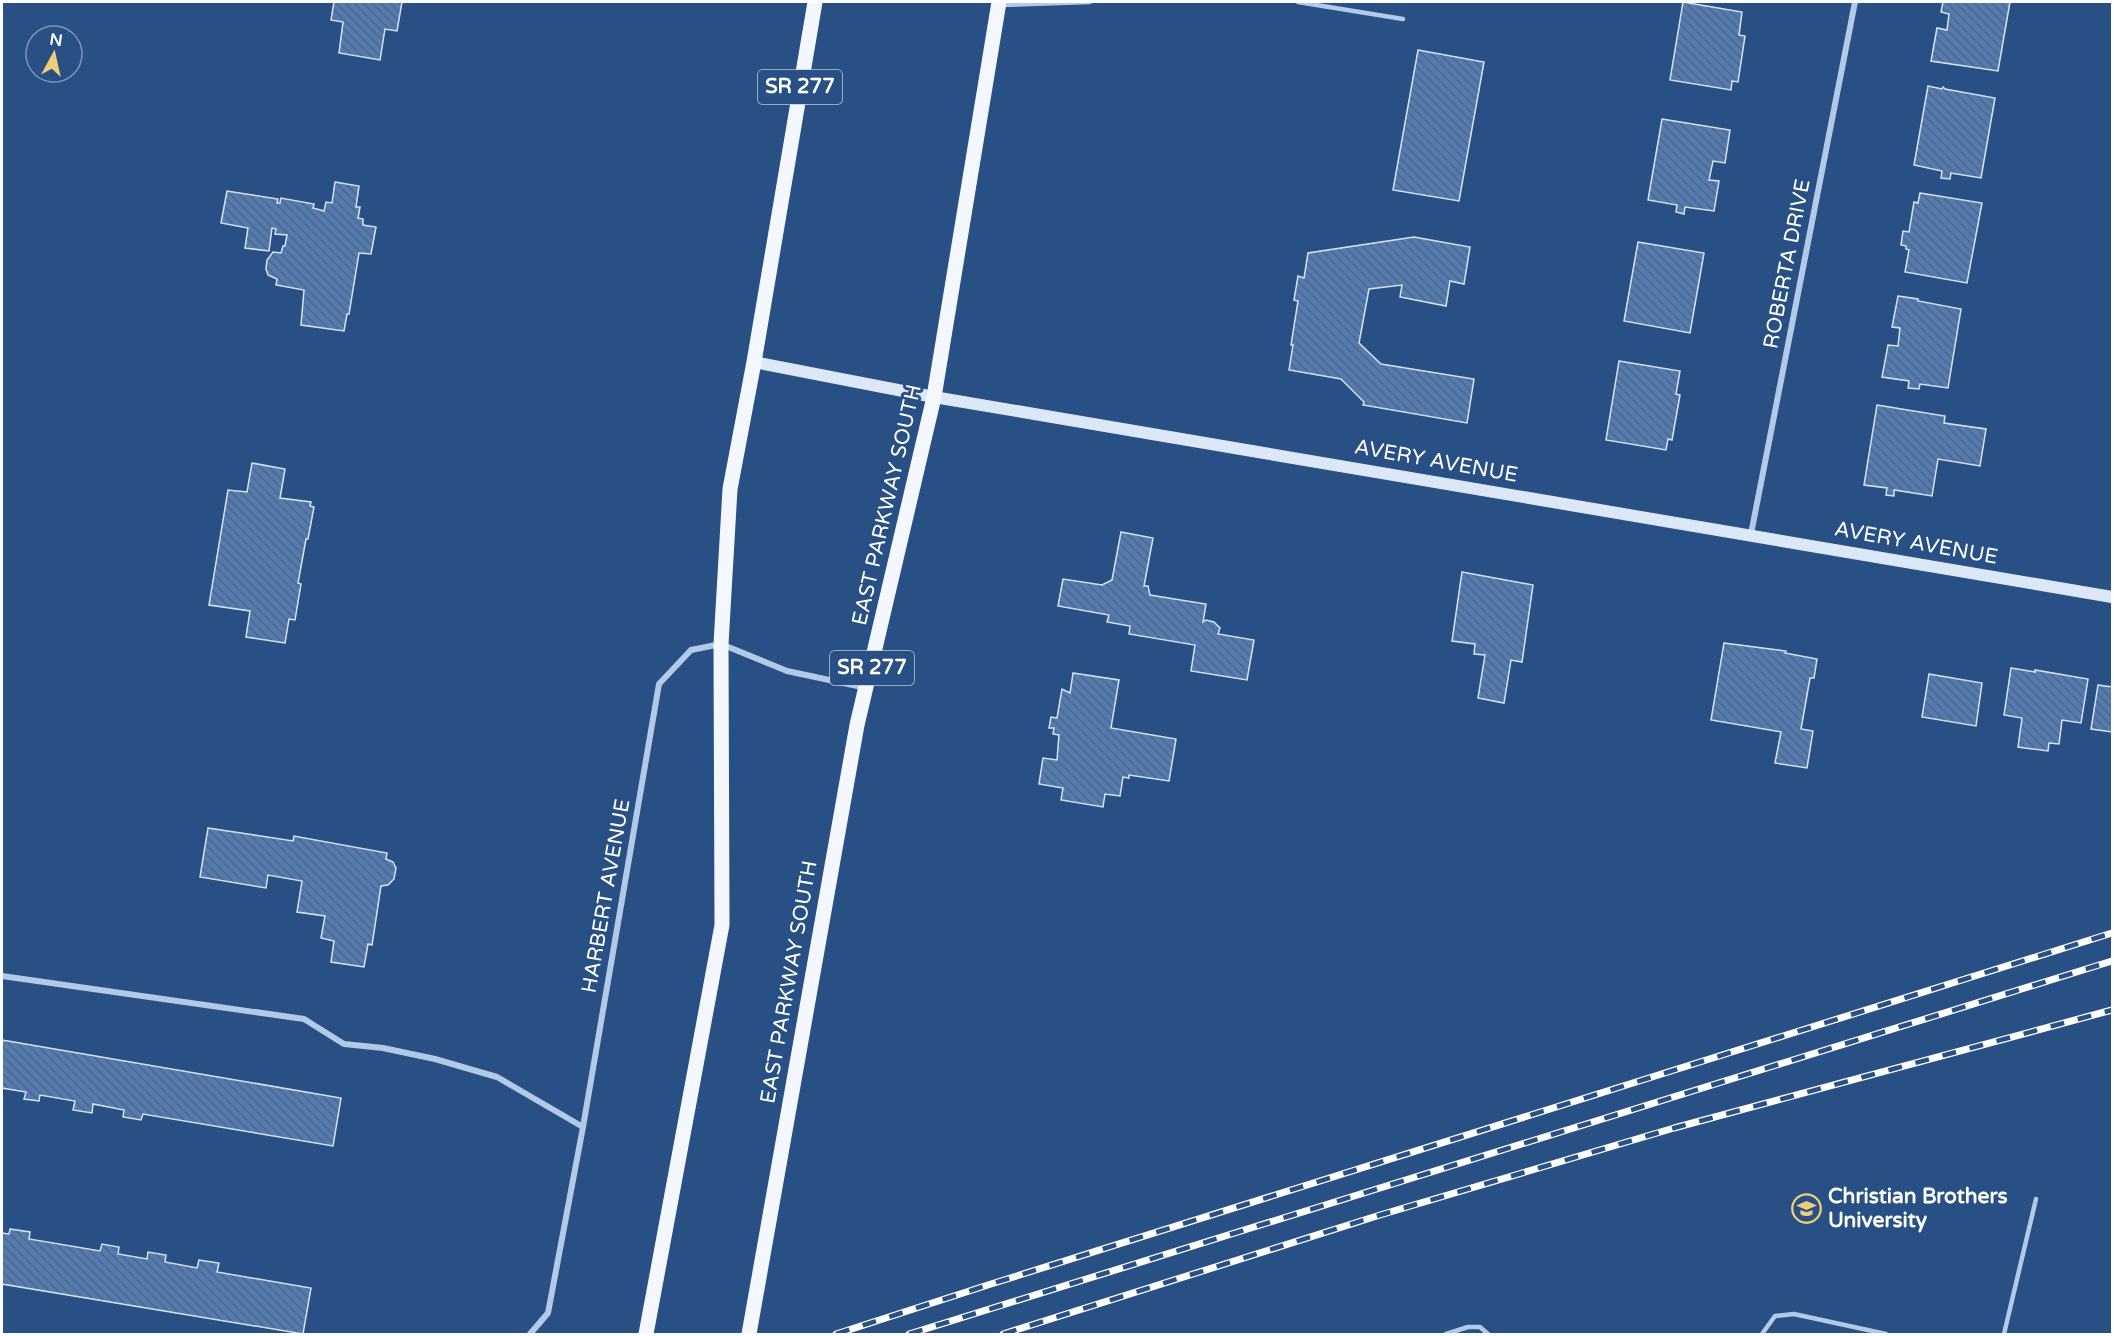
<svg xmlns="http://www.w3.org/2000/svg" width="2114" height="1336" font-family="'Varela Round',sans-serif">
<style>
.building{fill:url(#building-back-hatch);stroke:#d6e4f6;stroke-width:1.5}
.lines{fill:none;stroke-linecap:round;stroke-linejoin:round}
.lane{stroke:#b2cae7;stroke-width:4.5}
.street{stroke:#b2cae7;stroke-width:6}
.secondary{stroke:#dce7f7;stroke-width:12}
.primary{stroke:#f4f8fe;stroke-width:15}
.rail-casing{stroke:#fff;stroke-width:7}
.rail{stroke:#285085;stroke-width:4.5;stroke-dasharray:14;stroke-linecap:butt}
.labels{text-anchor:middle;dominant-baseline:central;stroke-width:6;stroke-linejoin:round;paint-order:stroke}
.shield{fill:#285085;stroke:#becada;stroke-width:1.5}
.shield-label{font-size:20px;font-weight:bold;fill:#fff}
.street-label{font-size:21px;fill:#fff;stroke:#285085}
.poi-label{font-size:21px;font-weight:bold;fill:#fff;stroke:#285085;text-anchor:start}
</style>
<defs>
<pattern id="building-back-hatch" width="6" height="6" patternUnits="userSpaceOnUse" patternTransform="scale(1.5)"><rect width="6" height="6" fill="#547baf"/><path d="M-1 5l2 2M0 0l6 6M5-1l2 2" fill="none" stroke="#506682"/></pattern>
</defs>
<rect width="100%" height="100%" fill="#285085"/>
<g class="building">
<polygon points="334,2 402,2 397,31 385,29 380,60 339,53 343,22 331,20"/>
<polygon points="1683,2 1742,12 1739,35 1745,36 1738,82 1732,81 1731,90 1670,80"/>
<polygon points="1943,2 2010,2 1998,71 1931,61 1937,28 1947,30 1949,14 1941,12"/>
<polygon points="1418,50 1484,62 1459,201 1393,190"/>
<polygon points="1928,86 1942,89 1943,87 1945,89 1995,98 1981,178 1951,173 1950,179 1941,178 1942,171 1914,165"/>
<polygon points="1662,119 1730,130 1725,163 1713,161 1709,180 1719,181 1714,211 1685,207 1684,214 1676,212 1677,205 1648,200"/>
<polygon points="335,182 359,186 356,207 360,207 358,218 363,219 363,225 376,227 371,254 359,253 349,314 347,314 344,331 301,325 304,290 276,285 277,279 268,275 266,269 267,260 273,252 281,253 283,246 285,246 287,235 275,234 276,229 272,228 269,251 245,248 248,228 221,223 227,191 278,199 277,203 280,203 281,198 314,204 313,208 324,211 326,202 332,203"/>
<polygon points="1920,193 1982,203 1967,283 1905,272 1909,250 1906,249 1906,246 1901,245 1903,231 1909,232 1914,202 1918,203"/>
<polygon points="1414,237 1470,247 1464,284 1450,281 1446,306 1400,297 1402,285 1369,289 1359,343 1381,364 1474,379 1467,423 1363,405 1364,402 1341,379 1289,370 1293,345 1291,345 1298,301 1294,300 1298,276 1304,278 1308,253"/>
<polygon points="1638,242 1704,253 1690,333 1624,321"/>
<polygon points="1898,296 1918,299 1918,301 1961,309 1948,388 1920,384 1919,389 1908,388 1909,381 1882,377 1888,345 1898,346 1900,328 1892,327"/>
<polygon points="1619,361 1680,371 1676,394 1680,395 1672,440 1668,439 1666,450 1606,440"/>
<polygon points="1877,405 1945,416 1944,423 1986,429 1980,466 1938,459 1932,496 1894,490 1894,496 1886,495 1887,488 1864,485"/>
<polygon points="252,463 285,469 280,498 311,502 310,506 314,507 308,539 306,539 298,583 301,584 295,620 289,619 285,643 246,637 250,611 209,605 228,490 247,492"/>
<polygon points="1121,532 1153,538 1144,586 1148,586 1150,595 1206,604 1203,622 1206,620 1214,622 1220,628 1218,634 1254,640 1247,680 1191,671 1195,645 1129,634 1130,626 1107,622 1109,615 1058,606 1063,579 1102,585 1112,580"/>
<polygon points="1462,572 1533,585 1522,662 1511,660 1504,703 1478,698 1485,655 1474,654 1475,644 1452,641"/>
<polygon points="1724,643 1786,651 1785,653 1817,659 1814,678 1810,678 1801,729 1813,731 1807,768 1775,763 1781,732 1711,720"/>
<polygon points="2011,668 2035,672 2035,670 2088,679 2081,723 2062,720 2059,744 2049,743 2048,751 2018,747 2022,718 2004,715"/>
<polygon points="1073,673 1119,680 1111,728 1176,739 1169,781 1129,775 1129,778 1123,777 1120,796 1105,794 1103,807 1061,800 1063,788 1039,784 1043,758 1057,760 1059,735 1053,734 1054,728 1049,728 1051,717 1057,718 1062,689 1070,693"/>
<polygon points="1929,674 1982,683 1976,726 1922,717"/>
<polygon points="2098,685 2112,687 2112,732 2091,729"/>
<polygon points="208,828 293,841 294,836 387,853 386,859 393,862 396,868 394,879 388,885 381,886 372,945 368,944 364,967 331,962 334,941 321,938 325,916 297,912 302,881 268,875 266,888 200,877"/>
<polygon points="2,1040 341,1098 333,1146 143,1114 141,1120 123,1117 124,1110 93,1104 92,1113 73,1110 75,1101 40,1095 39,1101 24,1099 26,1092 2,1088"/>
<polygon points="10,1229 30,1232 29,1239 100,1251 102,1244 119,1247 118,1254 147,1259 148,1252 166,1255 165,1262 197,1268 199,1260 219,1263 217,1272 311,1288 303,1334 2,1284 2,1233 9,1234"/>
</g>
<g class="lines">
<g class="lane">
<polyline points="1298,2 1403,19"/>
<polyline points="1002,5 1090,2"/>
<polyline points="1446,1334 1468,1327 1480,1327 1488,1334"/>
<polyline points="1762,1334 1775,1316 1794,1314 1886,1334"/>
<polyline points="2004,1334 2036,1199"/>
</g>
<g class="street">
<polyline points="1751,534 1855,2"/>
<polyline points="2,976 304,1019 344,1044 383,1048 435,1059 497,1077 583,1127"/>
<polyline points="530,1334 548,1313 583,1127 659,684 691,650 721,644 787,671 867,688"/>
</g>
<polyline class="secondary" points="754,362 934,397 2112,597"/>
<g class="primary">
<polyline points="646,1334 722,925 721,644 730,489 754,362 815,2"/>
<polyline points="749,1334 857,725 934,397 999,2"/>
</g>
<defs>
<g id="rail">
<polyline points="836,1334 991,1284 2112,933"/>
<polyline points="909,1334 2112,961"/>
<polyline points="1003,1334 1380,1215 1674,1128 2112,1010"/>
</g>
</defs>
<use href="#rail" class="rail-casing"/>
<use href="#rail" class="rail"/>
</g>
<defs>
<symbol id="university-ring" viewBox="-11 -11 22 22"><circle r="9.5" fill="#285085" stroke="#efce79" stroke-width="1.5"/><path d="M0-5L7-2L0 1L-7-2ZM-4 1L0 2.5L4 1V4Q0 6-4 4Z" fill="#efce79"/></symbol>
</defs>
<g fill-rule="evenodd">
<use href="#university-ring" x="1790" y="1192" width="33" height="33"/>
</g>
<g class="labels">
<g class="shield">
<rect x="758" y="70" width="84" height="34" rx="4.5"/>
<rect x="830" y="651" width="84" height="34" rx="4.5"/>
</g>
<g class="shield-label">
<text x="800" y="87">SR 277</text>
<text x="872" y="668">SR 277</text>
</g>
<g class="street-label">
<text transform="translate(1787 264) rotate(-79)">ROBERTA DRIVE</text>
<text transform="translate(1436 461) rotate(10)">AVERY AVENUE</text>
<text transform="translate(887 505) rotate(-77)">EAST PARKWAY SOUTH</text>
<text transform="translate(1916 543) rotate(10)">AVERY AVENUE</text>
<text transform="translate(606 896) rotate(-80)">HARBERT AVENUE</text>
<text transform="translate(789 982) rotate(-80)">EAST PARKWAY SOUTH</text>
</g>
<g class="poi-label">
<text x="1828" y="1196">Christian Brothers<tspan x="1828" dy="24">University</tspan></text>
</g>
</g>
<rect width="2114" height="1336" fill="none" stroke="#ffffff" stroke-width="6"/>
<g transform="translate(54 54) rotate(8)"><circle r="28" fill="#285085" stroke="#7e96b6" stroke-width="1.5"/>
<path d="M0-4.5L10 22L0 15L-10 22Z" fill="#efce79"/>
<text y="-9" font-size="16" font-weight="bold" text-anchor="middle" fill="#ffffff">N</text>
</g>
</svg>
